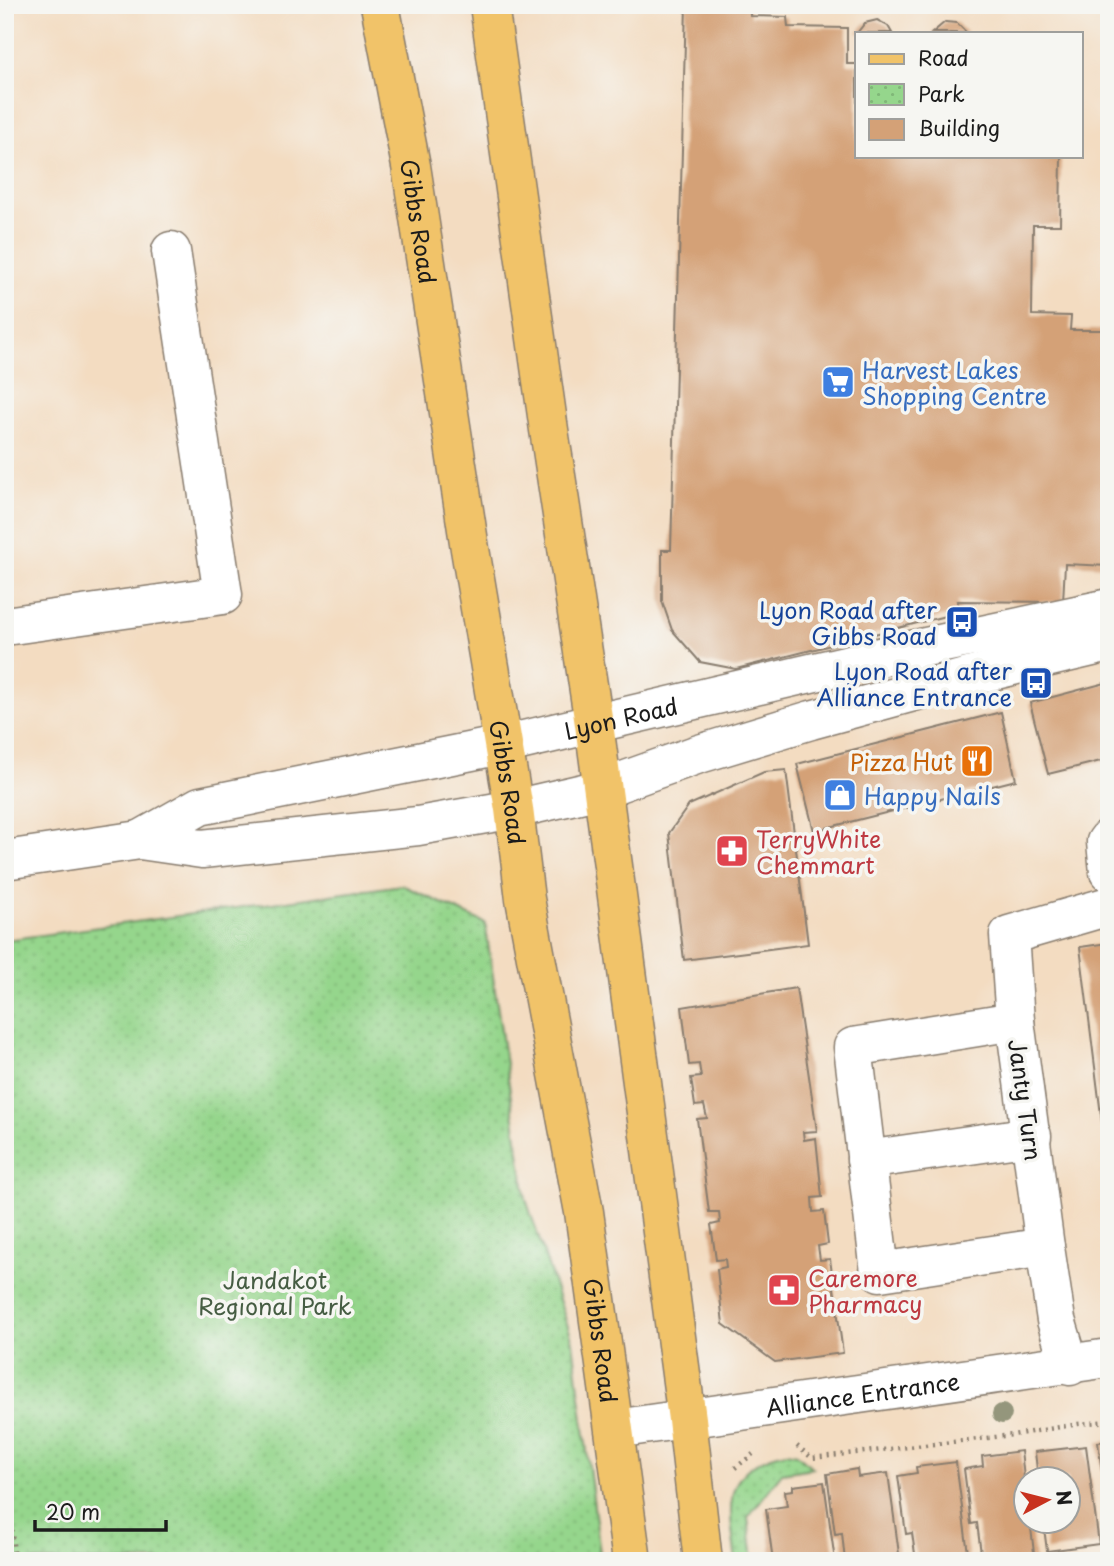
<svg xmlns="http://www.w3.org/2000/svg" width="1114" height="1566" font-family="'Playpen Sans',sans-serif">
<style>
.park{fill:url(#park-dots);stroke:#587954;stroke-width:2}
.building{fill:#d4a177}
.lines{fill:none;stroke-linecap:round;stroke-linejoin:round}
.minor-casing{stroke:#887c6e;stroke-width:41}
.major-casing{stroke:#887c6e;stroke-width:41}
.path{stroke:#887c6e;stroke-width:4.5;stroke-dasharray:2 5;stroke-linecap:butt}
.minor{stroke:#fff;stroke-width:38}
.major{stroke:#f1c369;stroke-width:38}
.tree{fill:#94967c}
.labels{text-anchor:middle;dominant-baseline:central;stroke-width:7;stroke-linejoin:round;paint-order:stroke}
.street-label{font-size:23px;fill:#1c1c1c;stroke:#f6f6f2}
.shop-label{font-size:23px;fill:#366cbe;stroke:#f6f6f2;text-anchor:start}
.transit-label{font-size:23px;fill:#164399;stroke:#f6f6f2;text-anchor:end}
.food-label{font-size:23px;fill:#c56008;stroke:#f6f6f2;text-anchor:end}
.health-label{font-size:23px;fill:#be3a42;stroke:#f6f6f2;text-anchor:start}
.park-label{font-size:23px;fill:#465d43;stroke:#f6f6f2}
</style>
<defs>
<pattern id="park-dots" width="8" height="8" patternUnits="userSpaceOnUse" patternTransform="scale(1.75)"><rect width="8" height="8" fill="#95d68c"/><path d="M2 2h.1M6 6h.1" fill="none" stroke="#80b778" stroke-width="1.8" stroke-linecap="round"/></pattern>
</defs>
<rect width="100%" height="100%" fill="#f6f6f2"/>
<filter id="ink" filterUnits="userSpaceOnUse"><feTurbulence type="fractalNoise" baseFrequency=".0143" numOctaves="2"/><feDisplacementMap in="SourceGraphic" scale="14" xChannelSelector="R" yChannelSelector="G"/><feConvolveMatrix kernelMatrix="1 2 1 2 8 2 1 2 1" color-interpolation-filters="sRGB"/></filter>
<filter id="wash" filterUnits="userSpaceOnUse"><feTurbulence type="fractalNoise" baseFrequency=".00686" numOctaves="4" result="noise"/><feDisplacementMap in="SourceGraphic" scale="28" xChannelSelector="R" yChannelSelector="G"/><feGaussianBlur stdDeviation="1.57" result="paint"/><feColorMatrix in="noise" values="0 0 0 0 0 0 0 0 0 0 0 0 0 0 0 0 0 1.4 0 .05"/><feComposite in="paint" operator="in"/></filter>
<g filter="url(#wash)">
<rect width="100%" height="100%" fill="#f3dcc1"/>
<g class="park">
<polygon points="402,885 485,923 526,1199 573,1342 601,1561 5,1561 5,940"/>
<path d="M786,1452l11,2 16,14 -31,5 -34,44 5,44h-17c-7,-54 -17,-94 50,-109z"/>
</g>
<g id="blocks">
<g class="building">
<polygon points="686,5 750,5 750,16 787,17 788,27 847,28 847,64 857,64 857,156 1061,156 1060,225 1033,225 1032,315 1071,316 1070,330 1109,330 1109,566 1065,564 1063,602 957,601 961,612 736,669 700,662 672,630 662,601 662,550 671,550"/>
<polygon points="877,20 888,26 892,33 857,33 865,23"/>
<polygon points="945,22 957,23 967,33 932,33"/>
<polygon points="1109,682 1109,759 1048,774 1030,703"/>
<polygon points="1001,712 1016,780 814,831 797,764"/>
<polygon points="786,770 808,944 684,960 669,833 689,805 764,772"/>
<polygon points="1109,943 1109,1163 1107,1163 1080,947"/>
<polygon points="796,988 817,1131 803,1132 804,1140 816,1138 822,1197 812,1198 813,1212 824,1211 828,1244 818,1246 820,1260 830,1259 843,1353 775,1362 723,1324 717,1269 726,1267 725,1259 716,1260 711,1225 720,1223 719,1212 709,1212 697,1119 707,1118 704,1105 695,1106 691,1078 701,1077 699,1064 689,1065 682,1007"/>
<polygon points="1109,1441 1109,1509 1107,1509 1098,1442"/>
<polygon points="1086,1446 1099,1544 1047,1551 1043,1520 1068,1520 1068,1478 1038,1478 1035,1452"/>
<polygon points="1021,1451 1026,1496 1026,1520 1030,1520 1035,1561 982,1561 977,1523 971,1524 964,1469 983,1466 982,1456"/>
<polygon points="956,1462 969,1561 916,1561 912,1533 906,1534 898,1476 917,1473 916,1467"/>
<polygon points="857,1469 858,1477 888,1473 900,1561 845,1561 842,1533 835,1534 827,1474"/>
<polygon points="824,1482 835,1561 773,1561 766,1509 787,1506 785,1491 793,1490 793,1486"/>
</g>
</g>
</g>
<g filter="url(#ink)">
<use href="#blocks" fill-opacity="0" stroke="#887c6e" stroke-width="2"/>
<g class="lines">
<defs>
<g id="minor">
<polyline points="5,626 223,595 171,251"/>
<polyline points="1109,838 1106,842 1109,872"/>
<path id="s1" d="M140,840l60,-34 302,-61 386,-90 221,-47"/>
<polyline points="5,860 140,840 202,849 418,826 514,809 601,789 696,755 811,720 983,673 1109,643"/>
<polyline points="1015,1021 853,1047 880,1272 1045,1247"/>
<polyline points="866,1160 1032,1136"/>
<polyline points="1070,1366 1056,1320 1045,1247 1015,1021 1009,935 1109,906"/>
<path id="s2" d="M615,1429l494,-71"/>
</g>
<g id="major">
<path id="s3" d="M380,5l31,161 59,383 44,260 11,90 59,313 48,349"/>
<polyline points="489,5 549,430 594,724 687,1419 703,1561"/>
</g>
</defs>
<use href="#minor" class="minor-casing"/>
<use href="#major" class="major-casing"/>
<g class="path">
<polyline points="797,1446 812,1458 1013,1435 1078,1424 1109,1421"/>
<polyline points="735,1468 753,1454"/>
<polyline points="5,1474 15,1561"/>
</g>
<use href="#minor" class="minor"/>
<use href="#major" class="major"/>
</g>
<circle class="tree" cx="1002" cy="1414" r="10"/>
</g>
<defs>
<symbol id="supermarket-square" viewBox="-11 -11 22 22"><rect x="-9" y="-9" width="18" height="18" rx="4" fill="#3f7fe0" stroke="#f6f6f2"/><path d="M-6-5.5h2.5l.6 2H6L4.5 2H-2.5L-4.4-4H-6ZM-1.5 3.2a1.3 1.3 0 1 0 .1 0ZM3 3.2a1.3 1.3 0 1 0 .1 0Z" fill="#fff"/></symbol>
<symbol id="bus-square" viewBox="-11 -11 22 22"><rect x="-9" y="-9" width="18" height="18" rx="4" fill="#1a4fb4" stroke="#f6f6f2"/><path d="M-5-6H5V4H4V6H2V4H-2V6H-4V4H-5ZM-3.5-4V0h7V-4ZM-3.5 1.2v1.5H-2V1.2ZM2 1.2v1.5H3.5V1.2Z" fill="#fff"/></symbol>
<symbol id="restaurant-square" viewBox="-11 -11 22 22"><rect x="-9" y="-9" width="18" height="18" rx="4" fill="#e8710a" stroke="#f6f6f2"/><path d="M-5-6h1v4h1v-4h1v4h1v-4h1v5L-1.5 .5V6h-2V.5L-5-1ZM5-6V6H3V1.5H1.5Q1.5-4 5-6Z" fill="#fff"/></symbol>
<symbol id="shop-square" viewBox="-11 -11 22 22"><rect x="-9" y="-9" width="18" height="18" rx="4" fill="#3f7fe0" stroke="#f6f6f2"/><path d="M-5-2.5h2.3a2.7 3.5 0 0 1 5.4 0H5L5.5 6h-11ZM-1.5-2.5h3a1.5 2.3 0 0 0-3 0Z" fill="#fff"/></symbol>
<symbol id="pharmacy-square" viewBox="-11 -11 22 22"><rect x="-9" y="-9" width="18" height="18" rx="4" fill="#e0444e" stroke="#f6f6f2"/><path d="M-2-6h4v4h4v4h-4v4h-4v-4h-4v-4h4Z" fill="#fff"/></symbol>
</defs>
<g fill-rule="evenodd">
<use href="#supermarket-square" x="819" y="363" width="38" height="38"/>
<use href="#bus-square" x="943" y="603" width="38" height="38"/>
<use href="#bus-square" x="1017" y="664" width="38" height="38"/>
<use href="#restaurant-square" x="958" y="742" width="38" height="38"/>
<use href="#shop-square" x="821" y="776" width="38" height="38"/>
<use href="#pharmacy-square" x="713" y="832" width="38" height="38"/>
<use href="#pharmacy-square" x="765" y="1271" width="38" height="38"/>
</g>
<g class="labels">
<g class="street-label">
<text stroke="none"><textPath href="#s3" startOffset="220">Gibbs Road</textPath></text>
<text stroke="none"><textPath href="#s1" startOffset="499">Lyon Road</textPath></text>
<text stroke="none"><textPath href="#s3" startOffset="788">Gibbs Road</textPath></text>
<text transform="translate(1026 1100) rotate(82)">Janty Turn</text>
<text stroke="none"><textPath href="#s3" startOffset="1354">Gibbs Road</textPath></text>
<text stroke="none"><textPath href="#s2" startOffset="250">Alliance Entrance</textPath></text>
</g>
<g class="shop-label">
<text x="862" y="369">Harvest Lakes<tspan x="862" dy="26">Shopping Centre</tspan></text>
<text x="864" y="795">Happy Nails</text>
</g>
<g class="transit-label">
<text x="937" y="609">Lyon Road after<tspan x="937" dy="26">Gibbs Road</tspan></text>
<text x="1012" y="670">Lyon Road after<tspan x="1012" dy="26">Alliance Entrance</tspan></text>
</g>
<g class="food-label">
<text x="953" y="761">Pizza Hut</text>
</g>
<g class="health-label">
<text x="756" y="838">TerryWhite<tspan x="756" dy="26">Chemmart</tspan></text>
<text x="808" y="1277">Caremore<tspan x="808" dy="26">Pharmacy</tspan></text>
</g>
<g class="park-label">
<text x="275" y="1279">Jandakot<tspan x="275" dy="26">Regional Park</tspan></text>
</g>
</g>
<rect width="1114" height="1566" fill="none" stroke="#f6f6f2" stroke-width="28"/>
<rect x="855" y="32" width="228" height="126" fill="#f6f6f2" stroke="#9f9f9c" stroke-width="2"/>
<rect x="869" y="54" width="35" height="10" fill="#f1c369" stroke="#9f9f9c" stroke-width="2"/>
<text x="918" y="66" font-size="21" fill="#1c1c1c">Road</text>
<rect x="869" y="84" width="35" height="21" fill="url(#park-dots)" stroke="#9f9f9c" stroke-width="2"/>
<text x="918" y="102" font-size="21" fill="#1c1c1c">Park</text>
<rect x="869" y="119" width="35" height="21" fill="#d4a177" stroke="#9f9f9c" stroke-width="2"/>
<text x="918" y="136" font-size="21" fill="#1c1c1c">Building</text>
<g transform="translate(1047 1500) rotate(83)"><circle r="33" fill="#f6f6f2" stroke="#9f9f9c" stroke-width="2"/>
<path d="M0-5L12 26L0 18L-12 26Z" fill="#c8321e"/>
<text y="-10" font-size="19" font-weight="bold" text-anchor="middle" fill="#1c1c1c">N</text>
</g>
<path d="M35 1520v10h131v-10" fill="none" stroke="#1c1c1c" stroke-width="3.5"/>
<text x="46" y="1520" font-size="21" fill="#1c1c1c" stroke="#f6f6f2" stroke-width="5" paint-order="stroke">20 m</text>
</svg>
